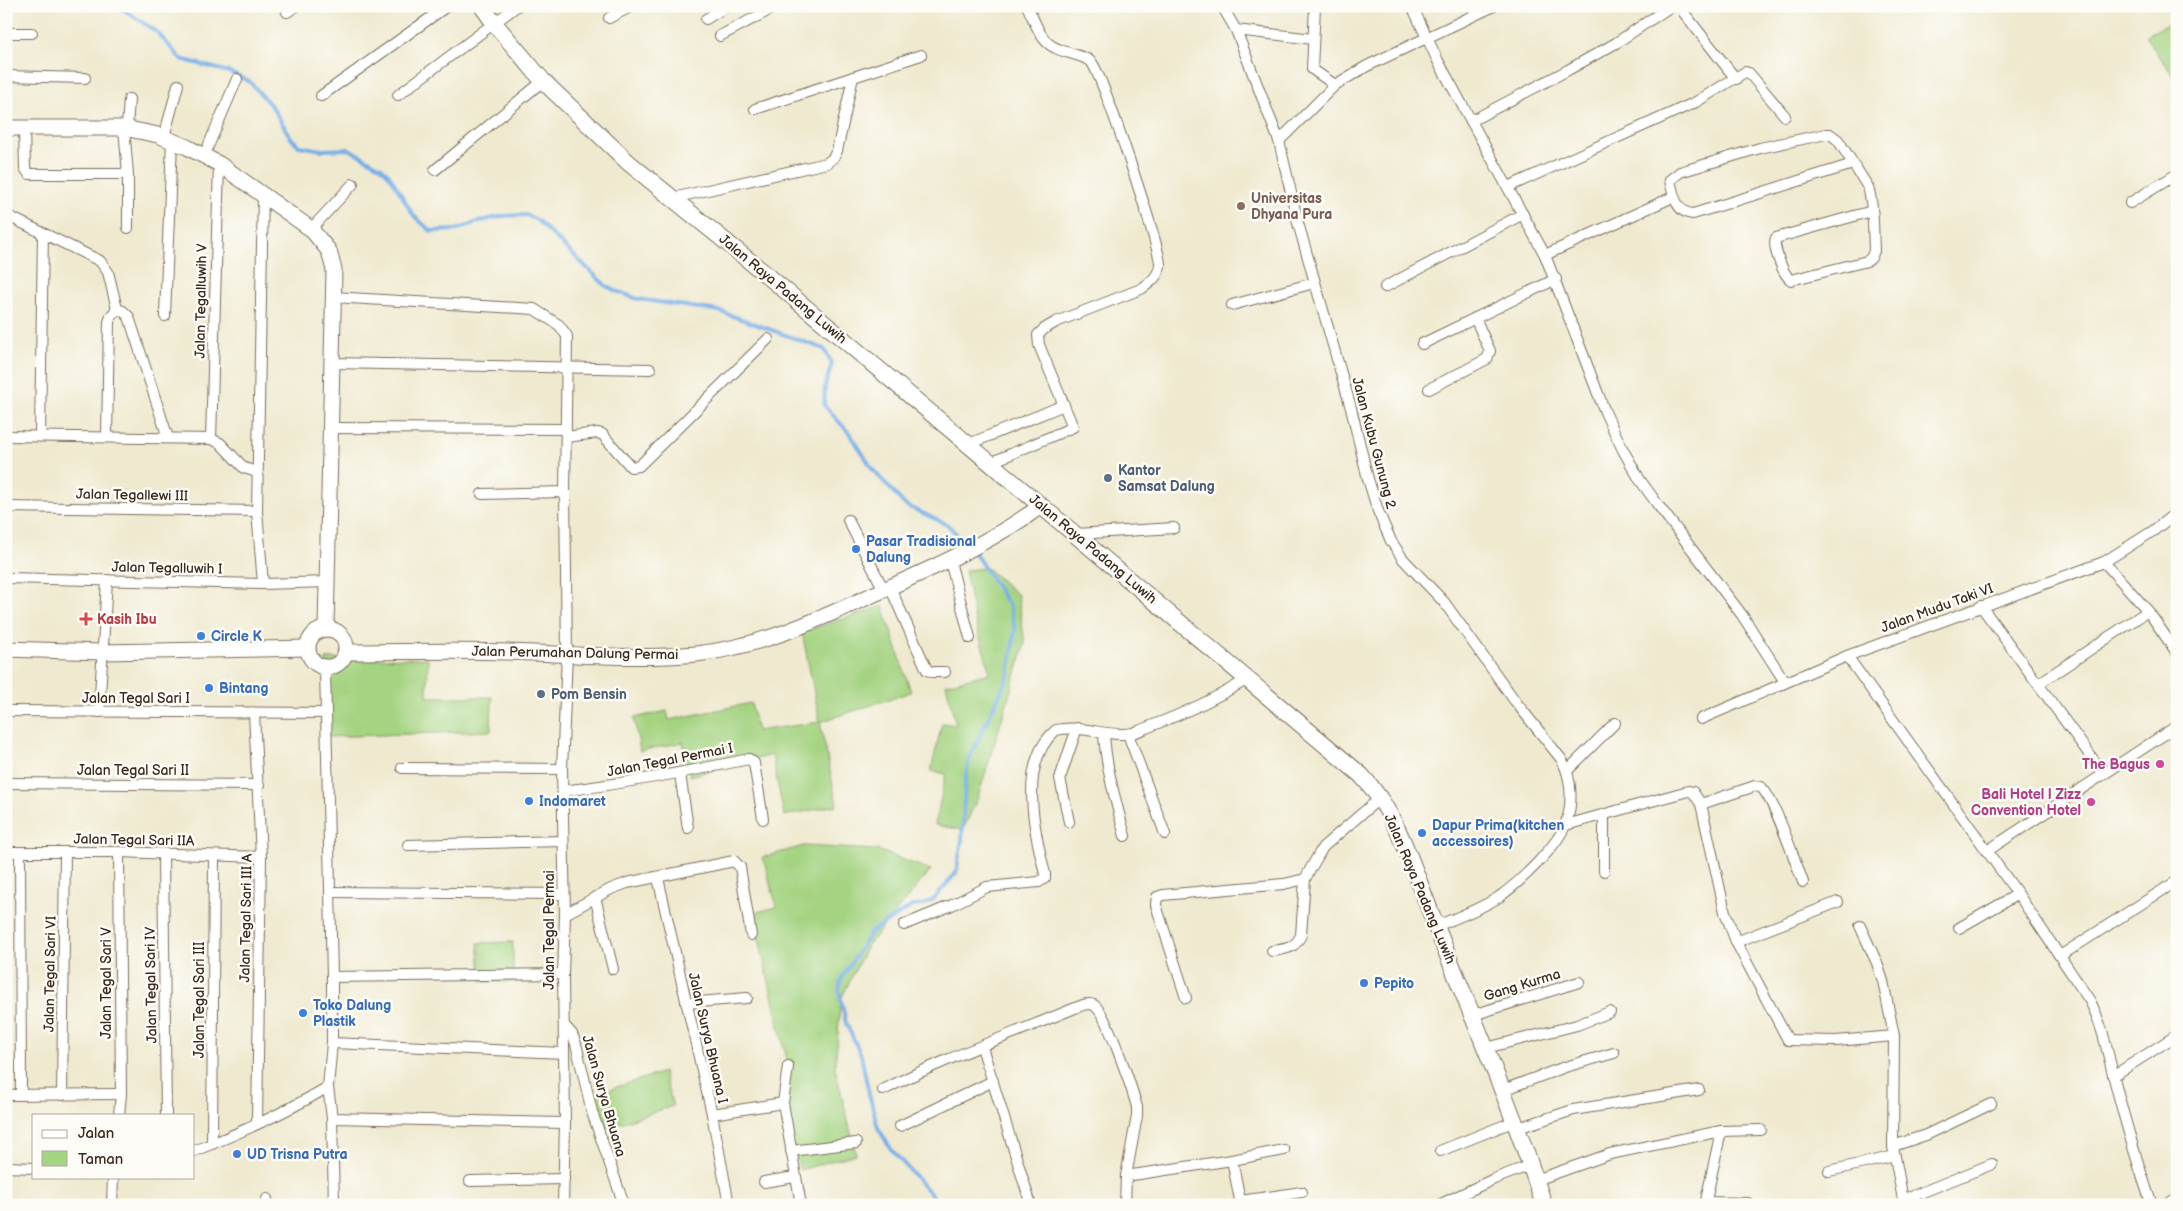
<svg xmlns="http://www.w3.org/2000/svg" width="2183" height="1211" font-family="'Balsamiq Sans',sans-serif">
<style>
.green{fill:#a4d381;stroke:#707e50}
.lines{fill:none;stroke-linecap:round;stroke-linejoin:round}
.stream{stroke:#78afe7;stroke-width:4}
.street-casing{stroke:#7a6d5c;stroke-width:12}
.secondary-casing{stroke:#7a6d5c;stroke-width:17}
.primary-casing{stroke:#7a6d5c;stroke-width:18}
.street{stroke:#fff;stroke-width:10}
.secondary{stroke:#fff;stroke-width:15}
.primary{stroke:#fff;stroke-width:16}
.education-dot{fill:#8d6e63;stroke:#fdfcf7;stroke-width:2}
.service-dot{fill:#5c6f8a;stroke:#fdfcf7;stroke-width:2}
.shop-dot{fill:#3f7fe0;stroke:#fdfcf7;stroke-width:2}
.health-dot{fill:#e0444e;stroke:#fdfcf7;stroke-width:2}
.hotel-dot{fill:#d1479c;stroke:#fdfcf7;stroke-width:2}
.labels{text-anchor:middle;dominant-baseline:central;stroke-width:5;stroke-linejoin:round;paint-order:stroke}
.education-label{font-size:14px;font-weight:bold;fill:#785e54;stroke:#fdfcf7;text-anchor:start}
.street-label{font-size:14px;fill:#3b2a1e;stroke:#fdfcf7}
.service-label{font-size:14px;font-weight:bold;fill:#4e5e75;stroke:#fdfcf7;text-anchor:start}
.shop-label{font-size:14px;font-weight:bold;fill:#366cbe;stroke:#fdfcf7;text-anchor:start}
.health-label{font-size:14px;font-weight:bold;fill:#be3a42;stroke:#fdfcf7;text-anchor:start}
.hotel-label{font-size:14px;font-weight:bold;fill:#b23c85;stroke:#fdfcf7;text-anchor:end}
</style>
<rect width="100%" height="100%" fill="#fdfcf7"/>
<filter id="ink" filterUnits="userSpaceOnUse"><feTurbulence type="fractalNoise" baseFrequency=".02" numOctaves="2"/><feDisplacementMap in="SourceGraphic" scale="10" xChannelSelector="R" yChannelSelector="G"/><feConvolveMatrix kernelMatrix="1 2 1 2 8 2 1 2 1" color-interpolation-filters="sRGB"/></filter>
<filter id="wash" filterUnits="userSpaceOnUse"><feTurbulence type="fractalNoise" baseFrequency=".0096" numOctaves="4" result="noise"/><feDisplacementMap in="SourceGraphic" scale="20" xChannelSelector="R" yChannelSelector="G"/><feGaussianBlur stdDeviation="1.12" result="paint"/><feColorMatrix in="noise" values="0 0 0 0 0 0 0 0 0 0 0 0 0 0 0 0 0 1.4 0 .05"/><feComposite in="paint" operator="in"/></filter>
<g filter="url(#wash)">
<rect width="100%" height="100%" fill="#efe9cf"/>
<g class="green">
<polygon points="2177,19 2177,81 2145,36"/>
<polygon points="987,568 1018,595 1025,644 978,797 963,830 935,825 946,774 931,771 942,723 956,725 946,684 990,673 974,617 965,570"/>
<polygon points="883,606 911,692 820,722 837,805 784,816 772,755 690,776 683,742 640,751 634,718 667,711 669,720 751,703 757,731 820,722 802,632"/>
<polygon points="428,658 427,697 492,697 491,731 327,737 326,659"/>
<polygon points="804,846 877,850 931,870 867,946 841,999 835,1067 856,1154 800,1170 786,1127 786,1056 753,913 777,907 763,857"/>
<polygon points="513,942 513,982 482,982 478,943"/>
<polygon points="663,1072 673,1106 601,1129 592,1095"/>
</g>
<g class="lines">
<g class="stream">
<polyline points="118,6 157,32 181,59 229,72 250,82 273,108 291,138 299,146 322,150 349,149 381,167 390,176 414,216 431,231 456,230 477,222 502,216 526,215 537,220 606,286 616,291 638,299 719,311 824,349 832,364 825,386 824,405 851,435 873,470 905,505 948,525 967,545"/>
<polyline points="940,1205 891,1149 878,1128 869,1094 861,1055 846,1023 839,990 841,979 871,932 912,906 923,905 934,899 956,873 962,840 965,782 969,759 1009,674 1015,629 1010,607 974,552"/>
</g>
</g>
</g>
<g filter="url(#ink)">
<g class="lines">
<defs>
<g id="street">
<path d="M1222,6l14,24 43,111 19,82 53,185 17,71 10,32 13,30 12,18 41,43 71,99 47,59c10,19 11,43 4,63 -8,23 -47,60 -67,74 -19,12 -42,21 -63,29"/>
<polyline points="1315,6 1312,69 1335,85"/>
<polyline points="1412,6 1438,61 1545,255 1605,412 1623,450 1640,480 1658,505 1742,615 1785,682"/>
<polyline points="287,12 296,6"/>
<polyline points="1684,13 1736,79"/>
<polyline points="609,18 632,6"/>
<polyline points="706,19 727,6"/>
<polyline points="1236,30 1313,39"/>
<polyline points="6,33 32,33"/>
<polyline points="720,36 777,6"/>
<polyline points="6,76 85,78"/>
<polyline points="398,95 517,6"/>
<polyline points="321,96 447,6"/>
<polyline points="755,109 921,55"/>
<polyline points="1471,121 1568,70 1616,43 1671,6"/>
<polyline points="24,128 25,168 29,174 128,174"/>
<polyline points="124,128 128,174 128,228"/>
<polyline points="127,128 129,99"/>
<polyline points="164,137 178,85"/>
<polyline points="1279,141 1335,85 1367,66 1494,6"/>
<polyline points="204,156 237,79"/>
<path d="M1853,164l-160,50c-17,-1 -20,-20 -23,-34l10,-8 80,-24 66,-14h4l8,6 30,47c6,20 5,43 6,64l-3,7 -4,3 -76,19c-8,-5 -19,-34 -15,-42l96,-27"/>
<polyline points="435,170 543,81"/>
<polyline points="1508,187 1696,102 1745,72 1749,73 1785,116"/>
<polyline points="263,193 257,511 263,584"/>
<polyline points="673,198 827,163 833,158 837,151 853,77"/>
<polyline points="2130,203 2177,174"/>
<polyline points="6,215 100,261 108,272 117,309"/>
<polyline points="311,229 353,184"/>
<polyline points="2176,231 2177,230"/>
<polyline points="1545,255 1673,197"/>
<polyline points="1385,287 1523,214"/>
<polyline points="333,297 534,309 559,325 567,336 565,492 567,655 562,769 565,914 563,974 565,1123 563,1205"/>
<polyline points="1232,305 1314,283"/>
<polyline points="117,309 123,311 129,317 168,438"/>
<polyline points="165,316 172,141"/>
<polyline points="1422,344 1556,279"/>
<polyline points="332,363 650,369"/>
<polyline points="1429,389 1487,359 1490,351 1475,318"/>
<polyline points="331,428 566,429"/>
<polyline points="6,436 211,439 220,443 244,468 257,472"/>
<polyline points="40,436 43,233"/>
<polyline points="107,437 109,322 111,316 117,309"/>
<polyline points="566,437 597,433 602,434 631,467 639,466 768,339"/>
<polyline points="211,439 219,164"/>
<polyline points="969,444 1064,405"/>
<path d="M990,463l83,-36 -34,-82 -1,-10 6,-6 12,-7 85,-33c9,-6 17,-12 19,-23 2,-14 -57,-189 -68,-203 -8,-10 -36,-9 -47,-23 -8,-9 -12,-23 -18,-34"/>
<polyline points="482,494 565,492"/>
<polyline points="6,507 257,511"/>
<polyline points="848,520 884,590"/>
<polyline points="1076,534 1174,528"/>
<polyline points="950,561 970,638"/>
<polyline points="2104,562 2148,611 2177,653"/>
<polyline points="6,578 263,584 328,582"/>
<polyline points="890,587 927,670 932,672 945,672"/>
<polyline points="1981,606 2103,773"/>
<path d="M1847,656l171,238 72,107c13,25 17,50 24,77 11,43 23,85 38,127"/>
<polyline points="325,668 332,977 332,1043 328,1087 332,1118 334,1205"/>
<polyline points="2038,684 2148,611"/>
<polyline points="6,711 326,713"/>
<polyline points="99,712 107,580"/>
<polyline points="254,713 261,857 257,1124"/>
<polyline points="1701,719 1847,656 2104,562 2153,531 2177,512"/>
<path d="M1104,734c2,35 12,68 21,102"/>
<polyline points="1128,734 1165,834"/>
<polyline points="402,768 562,769"/>
<polyline points="1568,770 1615,723"/>
<polyline points="680,774 688,828"/>
<polyline points="6,783 259,785"/>
<path d="M563,791c63,-8 124,-19 186,-32l5,4 9,56"/>
<path d="M1701,804l54,-18 6,1c14,13 34,75 42,95"/>
<polyline points="1604,815 1604,871"/>
<polyline points="1069,822 1060,778 1077,728"/>
<polyline points="1566,825 1688,791 1693,792 1701,804 1725,912 1736,942 1788,1040 1836,1041 1894,1036"/>
<polyline points="408,845 563,841"/>
<polyline points="1987,851 2177,726"/>
<polyline points="6,852 119,852 261,857"/>
<polyline points="20,852 21,1095"/>
<polyline points="163,855 166,1115"/>
<polyline points="658,878 712,1114 729,1205"/>
<polyline points="330,892 563,894"/>
<polyline points="595,897 613,969"/>
<polyline points="565,914 611,889 627,883 734,861 740,867 751,935"/>
<path d="M904,925l48,-20 35,-18 52,-5 6,-4v-4c-10,-42 -28,-111 11,-144 24,-5 45,5 69,4 9,0 18,-5 26,-8 34,-13 66,-28 97,-47"/>
<polyline points="1860,926 1877,963 1883,981 1894,1036 1893,1146 1904,1205"/>
<polyline points="1959,928 2018,894"/>
<polyline points="1736,942 1838,902"/>
<path d="M1272,951c13,-2 23,-2 29,-16l4,-56 6,-11 12,-21 58,-50"/>
<polyline points="2060,956 2177,881"/>
<polyline points="332,977 563,974"/>
<polyline points="1186,998 1156,905 1157,897 1163,895 1284,884 1305,879"/>
<polyline points="686,1003 747,998"/>
<polyline points="1473,1015 1579,982"/>
<polyline points="564,1025 572,1034 576,1044 592,1112 624,1205"/>
<polyline points="332,1043 563,1053"/>
<polyline points="982,1047 1031,1205"/>
<polyline points="1486,1048 1577,1025 1610,1012"/>
<polyline points="2113,1076 2177,1035"/>
<path d="M883,1090c62,-32 128,-55 192,-82 6,-2 12,-6 19,-3 13,8 38,84 43,102v9l-11,60 -1,29"/>
<polyline points="1503,1090 1565,1067 1614,1053"/>
<polyline points="6,1095 121,1094"/>
<polyline points="62,1095 65,853"/>
<polyline points="783,1103 788,1066"/>
<polyline points="712,1114 783,1103 801,1205"/>
<polyline points="119,1115 121,1094 119,852"/>
<polyline points="332,1118 565,1123"/>
<polyline points="900,1126 993,1081"/>
<polyline points="1518,1128 1573,1110 1699,1090"/>
<polyline points="212,1144 214,856"/>
<polyline points="1893,1146 1926,1135 1991,1104"/>
<path d="M194,1151c46,-18 91,-38 134,-64"/>
<polyline points="791,1151 856,1143"/>
<polyline points="1440,1151 1515,1121"/>
<polyline points="1232,1160 1241,1205"/>
<polyline points="6,1167 34,1168"/>
<polyline points="1829,1171 1895,1156"/>
<polyline points="1126,1176 1232,1160 1284,1150"/>
<polyline points="1536,1180 1610,1154 1721,1131 1761,1130"/>
<polyline points="470,1181 564,1179"/>
<polyline points="764,1182 795,1177"/>
<polyline points="267,1199 267,1205"/>
<polyline points="1903,1200 1992,1164"/>
<polyline points="1240,1201 1302,1192"/>
<polyline points="1706,1202 1748,1203"/>
<polyline points="112,1205 113,1177"/>
<polyline points="1439,1205 1494,1179 1531,1165"/>
<polyline points="1705,1205 1721,1131"/>
<polyline points="2166,1205 2177,1198"/>
</g>
<g id="secondary">
<polyline points="6,128 124,128 158,135 187,147 219,164 311,229 329,251 334,270 326,629"/>
<circle cx="327" cy="648" r="19"/>
<polyline points="6,649 102,652 307,648"/>
<path d="M346,652c54,0 108,-2 162,0 62,2 126,8 188,2 66,-7 126,-36 185,-63 56,-25 110,-49 160,-85"/>
</g>
<path id="primary" d="M482,6l12,17 49,58 86,82 139,113 593,499c39,41 54,100 75,151 37,93 77,184 108,279"/>
</defs>
<use href="#street" class="street-casing"/>
<use href="#secondary" class="secondary-casing"/>
<use href="#primary" class="primary-casing"/>
<use href="#street" class="street"/>
<use href="#secondary" class="secondary"/>
<use href="#primary" class="primary"/>
</g>
</g>
<circle class="education-dot" cx="1241" cy="206" r="5"/>
<g class="service-dot">
<circle cx="1108" cy="478" r="5"/>
<circle cx="541" cy="694" r="5"/>
</g>
<g class="shop-dot">
<circle cx="856" cy="549" r="5"/>
<circle cx="201" cy="636" r="5"/>
<circle cx="209" cy="688" r="5"/>
<circle cx="529" cy="801" r="5"/>
<circle cx="1422" cy="833" r="5"/>
<circle cx="1364" cy="983" r="5"/>
<circle cx="303" cy="1013" r="5"/>
<circle cx="237" cy="1154" r="5"/>
</g>
<path class="health-dot" d="M83.5 611.5h5v5h5v5h-5v5h-5v-5h-5v-5h5z"/>
<g class="hotel-dot">
<circle cx="2160" cy="764" r="5"/>
<circle cx="2091" cy="802" r="5"/>
</g>
<g class="labels">
<g class="education-label">
<text x="1251" y="198">Universitas<tspan x="1251" dy="16">Dhyana Pura</tspan></text>
</g>
<g class="street-label">
<text transform="translate(783 289) rotate(40)">Jalan Raya Padang Luwih</text>
<text transform="translate(201 301) rotate(-89)">Jalan Tegalluwih V</text>
<text transform="translate(1374 443) rotate(75)">Jalan Kubu Gunung 2</text>
<text transform="translate(132 495) rotate(1)">Jalan Tegallewi III</text>
<text transform="translate(1093 549) rotate(40)">Jalan Raya Padang Luwih</text>
<text transform="translate(167 568) rotate(1)">Jalan Tegalluwih I</text>
<text transform="translate(1937 608) rotate(-20)">Jalan Mudu Taki VI</text>
<text transform="translate(575 653) rotate(1)">Jalan Perumahan Dalung Permai</text>
<text x="136" y="698">Jalan Tegal Sari I</text>
<text transform="translate(670 760) rotate(-11)">Jalan Tegal Permai I</text>
<text x="133" y="770">Jalan Tegal Sari II</text>
<text transform="translate(134 840) rotate(1)">Jalan Tegal Sari IIA</text>
<text transform="translate(1420 889) rotate(67)">Jalan Raya Padang Luwih</text>
<text transform="translate(246 918) rotate(-89)">Jalan Tegal Sari III A</text>
<text transform="translate(549 930) rotate(-90)">Jalan Tegal Permai</text>
<text transform="translate(50 974) rotate(-89)">Jalan Tegal Sari VI</text>
<text transform="translate(106 983) rotate(-90)">Jalan Tegal Sari V</text>
<text transform="translate(151 985) rotate(-91)">Jalan Tegal Sari IV</text>
<text transform="translate(1522 985) rotate(-17)">Gang Kurma</text>
<text transform="translate(199 1000) rotate(-90)">Jalan Tegal Sari III</text>
<text transform="translate(708 1038) rotate(77)">Jalan Surya Bhuana I</text>
<text transform="translate(604 1096) rotate(74)">Jalan Surya Bhuana</text>
</g>
<g class="service-label">
<text x="1118" y="470">Kantor<tspan x="1118" dy="16">Samsat Dalung</tspan></text>
<text x="551" y="694">Pom Bensin</text>
</g>
<g class="shop-label">
<text x="866" y="541">Pasar Tradisional<tspan x="866" dy="16">Dalung</tspan></text>
<text x="211" y="636">Circle K</text>
<text x="219" y="688">Bintang</text>
<text x="539" y="801">Indomaret</text>
<text x="1432" y="825">Dapur Prima(kitchen<tspan x="1432" dy="16">accessoires)</tspan></text>
<text x="1374" y="983">Pepito</text>
<text x="313" y="1005">Toko Dalung<tspan x="313" dy="16">Plastik</tspan></text>
<text x="247" y="1154">UD Trisna Putra</text>
</g>
<g class="health-label">
<text x="97" y="619">Kasih Ibu</text>
</g>
<g class="hotel-label">
<text x="2150" y="764">The Bagus</text>
<text x="2081" y="794">Bali Hotel | Zizz<tspan x="2081" dy="16">Convention Hotel</tspan></text>
</g>
</g>
<rect width="2183" height="1211" fill="none" stroke="#fdfcf7" stroke-width="25"/>
<rect x="32" y="1114" width="162" height="65" fill="#fdfcf7" stroke="#afa8a0"/>
<rect x="42" y="1130" width="25" height="8" fill="#ffffff" stroke="#afa8a0"/>
<text x="78" y="1138" font-size="15" fill="#3b2a1e">Jalan</text>
<rect x="42" y="1151" width="25" height="15" fill="#a4d381" stroke="#afa8a0"/>
<text x="78" y="1164" font-size="15" fill="#3b2a1e">Taman</text>
</svg>
